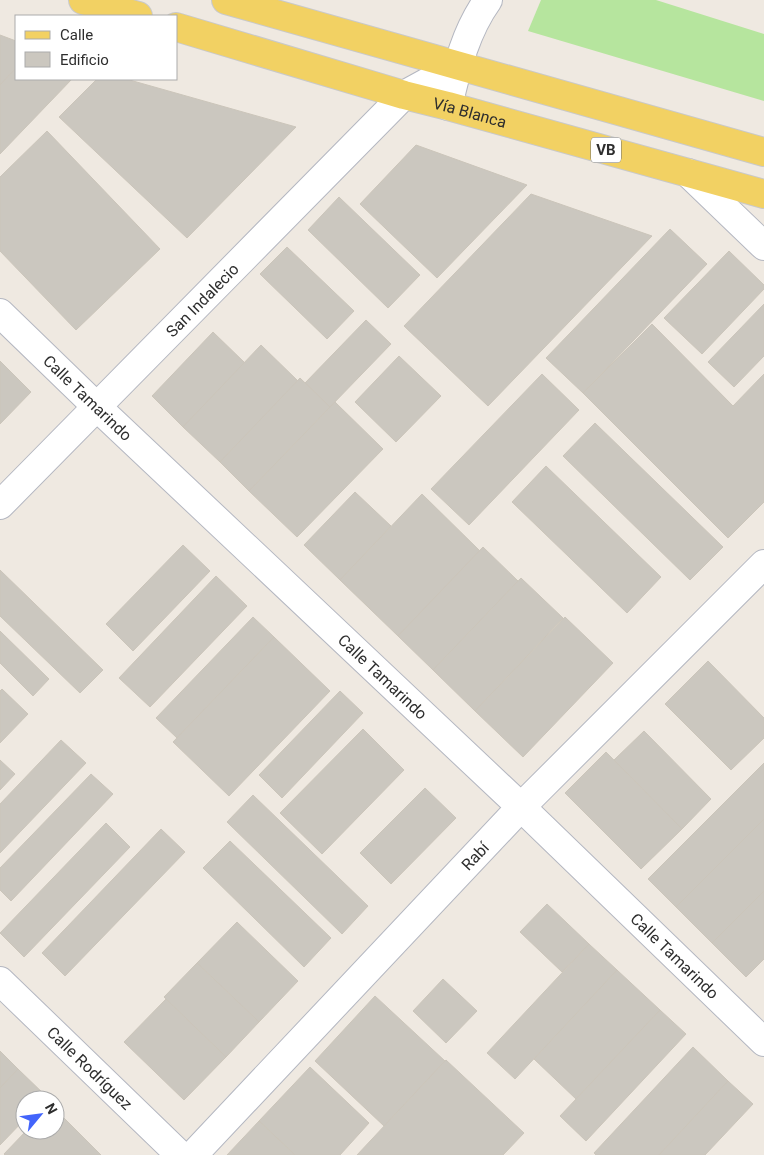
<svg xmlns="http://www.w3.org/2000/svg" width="764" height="1155" font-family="Roboto,sans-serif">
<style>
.grass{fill:#b6e59e}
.building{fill:#cbc7bf;stroke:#cbc5ba}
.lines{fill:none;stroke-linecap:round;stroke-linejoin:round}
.street-casing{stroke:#b4b7c1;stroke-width:30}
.secondary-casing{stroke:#b4b7c1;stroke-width:30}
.primary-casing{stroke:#c9c9c9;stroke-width:30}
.street{stroke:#fff;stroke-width:28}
.secondary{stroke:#fff;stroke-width:28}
.primary{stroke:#f2d163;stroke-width:28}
.labels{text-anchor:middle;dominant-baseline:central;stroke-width:5;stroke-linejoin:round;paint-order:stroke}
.shield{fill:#fff;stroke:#6d6d6d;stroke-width:1}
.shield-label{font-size:15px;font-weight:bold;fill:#2e2e2e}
.street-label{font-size:16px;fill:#2e2e2e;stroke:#fff}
</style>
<rect width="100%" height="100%" fill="#efe9e1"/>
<polygon class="grass" points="541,0 656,0 764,34 764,101 528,31"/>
<g class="building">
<polygon points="0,35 16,41 16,68 0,85"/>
<polygon points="16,68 16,79 72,79 0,154 0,85"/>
<polygon points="97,79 126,79 296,127 187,238 59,117"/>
<polygon points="47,131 160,249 76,330 0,251 0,177"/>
<polygon points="416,145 527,185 437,278 360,204"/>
<polygon points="531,194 652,236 488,406 404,326"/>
<polygon points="339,197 420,275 388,308 308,230"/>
<polygon points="670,229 707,264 583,393 546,358"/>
<polygon points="287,247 354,311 327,339 260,274"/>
<polygon points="729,251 764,285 764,289 702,354 664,318"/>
<polygon points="764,304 764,356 734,387 708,362"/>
<polygon points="366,320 391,344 330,407 305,383"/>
<polygon points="652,324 733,406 764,374 764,502 728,538 583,393"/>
<polygon points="213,332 245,363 183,427 152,396"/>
<polygon points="261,345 298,381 220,462 183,427"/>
<polygon points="399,356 441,396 396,442 355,402"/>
<polygon points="0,361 31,392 0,424"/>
<polygon points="542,374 579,410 469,525 431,489"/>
<polygon points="300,378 330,407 249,491 220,462"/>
<polygon points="335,402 383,449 297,537 249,491"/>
<polygon points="595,423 723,547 690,580 563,456"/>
<polygon points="546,466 661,577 627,613 512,502"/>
<polygon points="355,492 391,526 340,580 304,545"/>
<polygon points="422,494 480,551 398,636 340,580"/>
<polygon points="183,545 210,571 133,651 106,624"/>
<polygon points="483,547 518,581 433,670 398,636"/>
<polygon points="0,570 103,670 80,693 0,616"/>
<polygon points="216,576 247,606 150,707 119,678"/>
<polygon points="521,578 563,618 475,711 433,670"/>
<polygon points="253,617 274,637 177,738 156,718"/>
<polygon points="565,617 613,663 523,757 475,711"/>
<polygon points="0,631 49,679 33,696 0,663"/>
<polygon points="274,637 330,691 229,796 173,742"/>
<polygon points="708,661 764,718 764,738 731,770 665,704"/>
<polygon points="2,689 28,714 0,743 0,691"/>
<polygon points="340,691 363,713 282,798 259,775"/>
<polygon points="363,729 404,770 322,854 280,813"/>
<polygon points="644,731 711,799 682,829 614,760"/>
<polygon points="61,740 86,763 0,853 0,804"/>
<polygon points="606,752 682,829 641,869 565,793"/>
<polygon points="0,760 15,774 0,790"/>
<polygon points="764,763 764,819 676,907 648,879"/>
<polygon points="91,774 113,794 11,901 0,890 0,868"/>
<polygon points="425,788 456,818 391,884 360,853"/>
<polygon points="253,795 368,906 342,934 227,822"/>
<polygon points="764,819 764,891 712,943 676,907"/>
<polygon points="106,823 130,847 24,957 0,933"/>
<polygon points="161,829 185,852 65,976 42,953"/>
<polygon points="230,841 331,938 304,967 203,868"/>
<polygon points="764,891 764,959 746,977 712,943"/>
<polygon points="547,904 589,944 562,972 520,932"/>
<polygon points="237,922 298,981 259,1022 197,963"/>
<polygon points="589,944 617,970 515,1079 487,1053"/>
<polygon points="197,963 259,1022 226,1057 164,997"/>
<polygon points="617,970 660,1010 576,1099 534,1059"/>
<polygon points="443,979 477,1011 446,1043 413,1011"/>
<polygon points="375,996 445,1061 384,1126 315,1061"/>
<polygon points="166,999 226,1057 184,1100 124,1042"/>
<polygon points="660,1010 686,1034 586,1141 560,1116"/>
<polygon points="693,1047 728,1081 659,1155 596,1155 594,1153"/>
<polygon points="0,1051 18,1069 0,1088"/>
<polygon points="446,1060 524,1133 503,1155 357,1155"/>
<polygon points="310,1067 369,1123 340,1155 295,1155 259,1121"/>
<polygon points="18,1069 47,1097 44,1100 25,1100 25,1119 0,1145 0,1088"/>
<polygon points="728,1081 753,1104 705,1155 659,1155"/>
<polygon points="55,1109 101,1155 5,1155 4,1154 27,1130 55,1130"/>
<polygon points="259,1121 295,1155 227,1155"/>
</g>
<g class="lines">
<defs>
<g id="street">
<path d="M448,106c9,-38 17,-74 40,-106"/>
<path id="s1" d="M0,313l97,94 424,400 243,235"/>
<path id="s2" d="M0,505l404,-410 53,-29"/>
<path id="s3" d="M0,981l180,174"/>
<path id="s4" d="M193,1155l328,-348 243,-243"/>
</g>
<polyline id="secondary" points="688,173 764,246"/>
<g id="primary">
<polyline points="83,0 138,16"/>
<polyline points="226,0 764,152"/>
<path id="s5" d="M176,27l228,68 44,11 316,88"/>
</g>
</defs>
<use href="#street" class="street-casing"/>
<use href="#secondary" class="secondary-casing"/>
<use href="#primary" class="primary-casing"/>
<use href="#street" class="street"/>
<use href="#secondary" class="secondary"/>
<use href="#primary" class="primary"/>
</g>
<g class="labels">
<rect class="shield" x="591" y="137.5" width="30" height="25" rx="4"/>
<g class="shield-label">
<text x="606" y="150">VB</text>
</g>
<g class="street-label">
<text stroke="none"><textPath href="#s5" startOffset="306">Vía Blanca</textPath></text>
<text stroke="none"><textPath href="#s2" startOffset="288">San Indalecio</textPath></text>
<text stroke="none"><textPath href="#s1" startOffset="122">Calle Tamarindo</textPath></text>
<text stroke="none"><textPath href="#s1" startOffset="528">Calle Tamarindo</textPath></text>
<text stroke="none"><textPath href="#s4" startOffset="411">Rabí</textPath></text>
<text stroke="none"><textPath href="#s1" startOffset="932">Calle Tamarindo</textPath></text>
<text stroke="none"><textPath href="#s3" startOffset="125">Calle Rodríguez</textPath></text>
</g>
</g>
<rect x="15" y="15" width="162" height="65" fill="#ffffff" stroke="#ababab"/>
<rect x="25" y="31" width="25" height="8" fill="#f2d163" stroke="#ababab"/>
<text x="60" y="40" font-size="15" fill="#2e2e2e">Calle</text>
<rect x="25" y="52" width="25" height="15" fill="#cbc7bf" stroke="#ababab"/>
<text x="60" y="65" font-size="15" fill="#2e2e2e">Edificio</text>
<g transform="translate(40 1115) rotate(61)"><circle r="24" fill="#ffffff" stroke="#ababab"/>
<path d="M0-4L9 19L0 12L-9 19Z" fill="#4264fb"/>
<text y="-8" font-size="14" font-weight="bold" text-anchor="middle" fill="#2e2e2e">N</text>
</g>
</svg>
